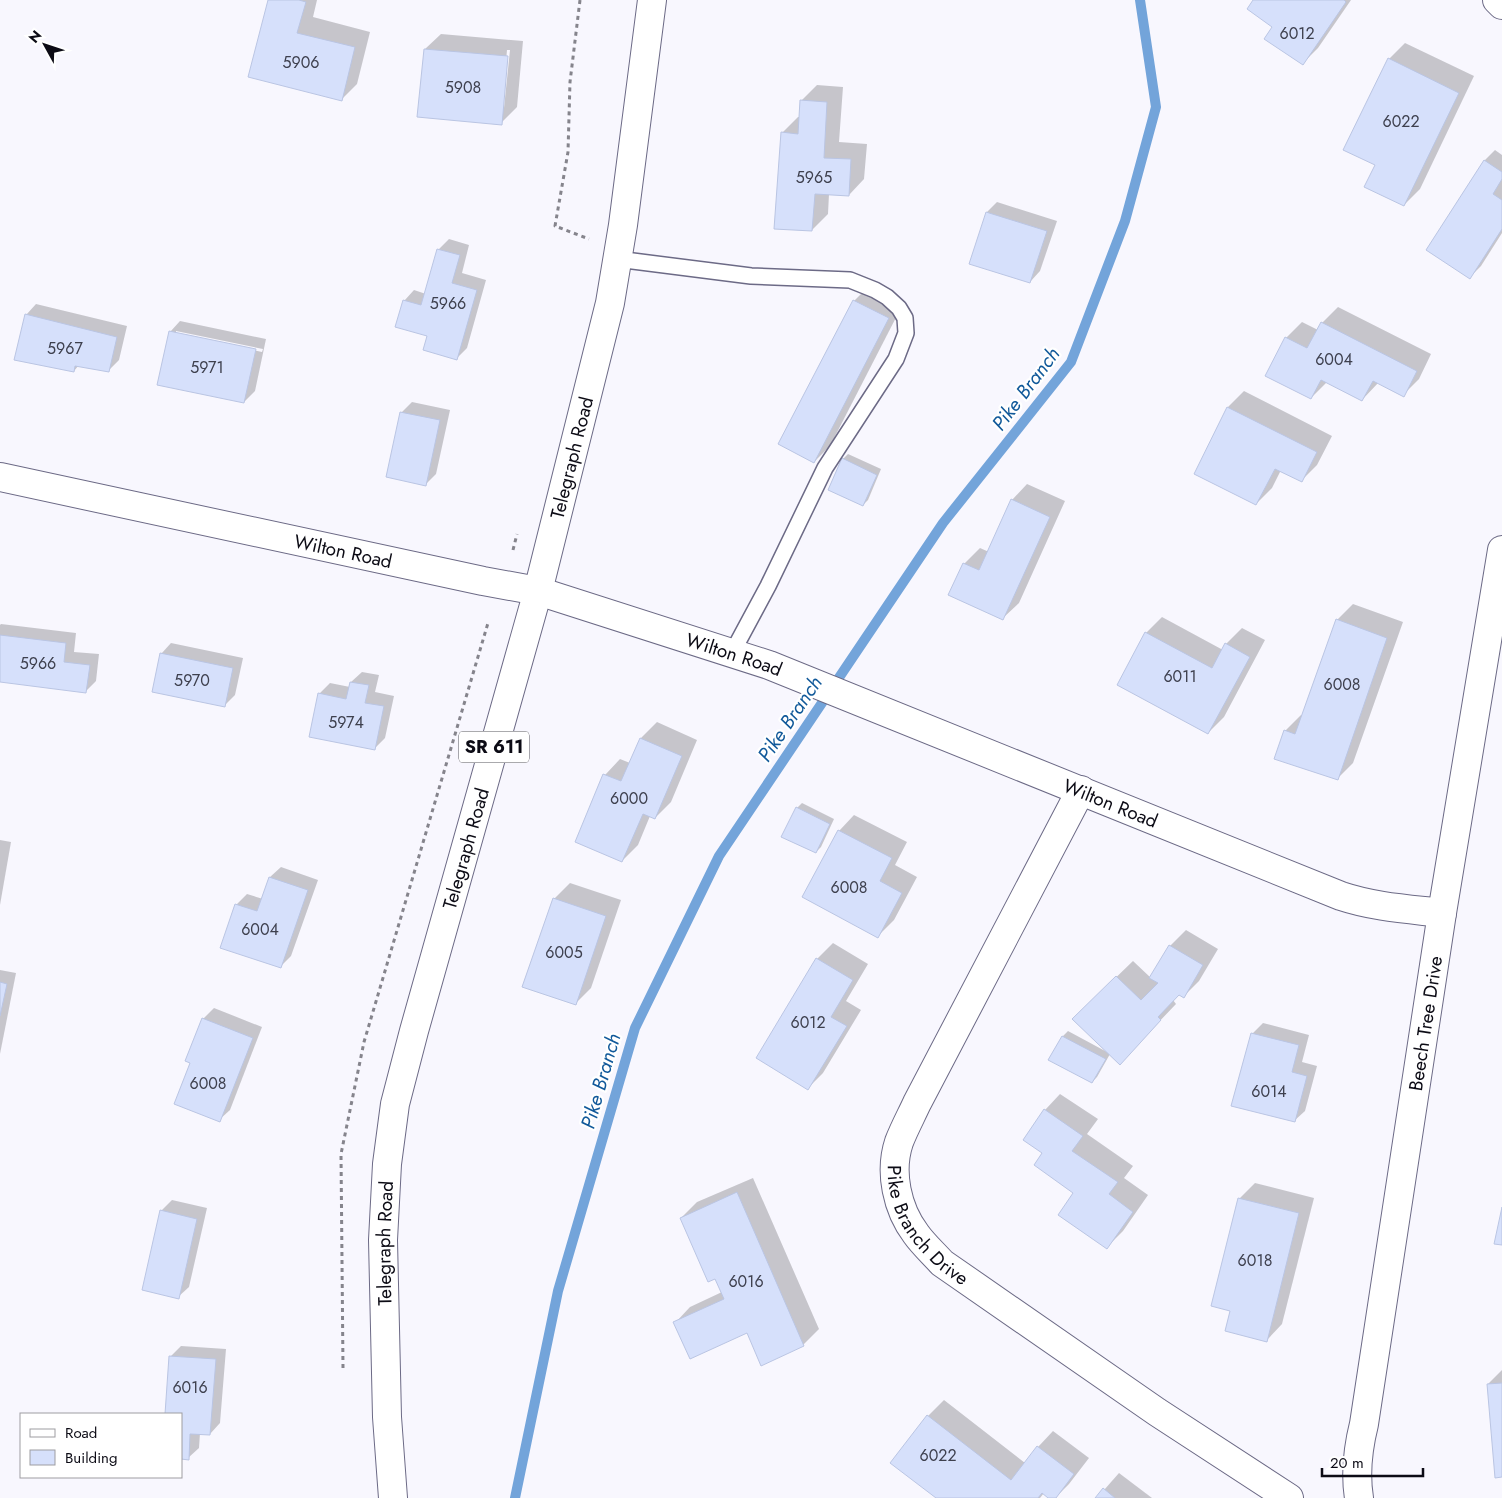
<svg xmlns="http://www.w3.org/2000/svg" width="1502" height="1498" font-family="Jost,sans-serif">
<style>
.shadow{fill:#0003;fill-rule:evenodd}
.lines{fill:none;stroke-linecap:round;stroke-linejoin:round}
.stream{stroke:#73a4da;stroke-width:10}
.building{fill:#d6e0fb;stroke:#bac5e3}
.service-casing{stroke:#6c6a86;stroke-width:18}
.minor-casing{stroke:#6c6a86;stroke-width:30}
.tertiary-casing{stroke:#6c6a86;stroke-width:30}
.primary-casing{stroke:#6c6a86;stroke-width:30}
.path{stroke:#85848c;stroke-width:3;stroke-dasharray:4 4;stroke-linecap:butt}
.service{stroke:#fff;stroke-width:15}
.minor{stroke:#fff;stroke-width:28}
.tertiary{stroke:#fff;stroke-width:28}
.primary{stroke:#fff;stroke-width:28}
.labels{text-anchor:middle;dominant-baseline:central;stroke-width:4.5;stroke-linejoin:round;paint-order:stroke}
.number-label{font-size:16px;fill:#3e404e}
.shield{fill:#fff;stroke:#55545b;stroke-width:1}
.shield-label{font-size:18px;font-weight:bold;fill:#0c0b15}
.street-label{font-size:19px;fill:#0c0b15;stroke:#fff}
.water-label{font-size:20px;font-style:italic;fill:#11599a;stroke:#fff}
</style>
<rect width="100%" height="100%" fill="#f8f7fe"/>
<g class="shadow">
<polygon points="269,0 317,0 313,17 370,32 357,84 341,100"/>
<polygon points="1254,0 1351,0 1318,48 1302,64"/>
<path d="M441,34l82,7 -6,66 -16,16 -76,-74zM507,50h3l-6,58h-2z"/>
<polygon points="1405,43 1474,76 1420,189 1404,205 1376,165 1389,59"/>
<polygon points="817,85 843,87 839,142 867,144 864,179 849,195 829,194 828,214 812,230 782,133 798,117 800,117 801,101"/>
<polygon points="1495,150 1502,155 1502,233 1481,266 1470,277 1484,161"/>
<polygon points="997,202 1057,221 1040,271 1030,282 987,212"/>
<polygon points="449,239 469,245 462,273 486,280 467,348 457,358 429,335 404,301 414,290 426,294 438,250"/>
<polygon points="870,285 904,302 830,446 814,462 854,301"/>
<polygon points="36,304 127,326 119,360 108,371 79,365 74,371 26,315"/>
<polygon points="1338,307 1431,354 1419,379 1403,395 1379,382 1362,400 1327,382 1311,398 1286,338 1302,322 1318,330 1322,323"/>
<path d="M180,321l86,18 -11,52 -11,11 -74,-70zM176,331l87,18 -1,3 -86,-18z"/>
<polygon points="1244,391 1332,436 1317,465 1301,481 1281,470 1272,488 1256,504 1196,473 1228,407"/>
<polygon points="412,402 450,410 436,474 426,484 402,412"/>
<polygon points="848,454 881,469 868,500 863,505 843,459"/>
<polygon points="1027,484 1065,501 1019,603 1003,618 964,564 980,548 989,552 1012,500"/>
<polygon points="1353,604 1403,622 1353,763 1337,779 1285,731 1301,715 1303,716 1337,620"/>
<polygon points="1162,617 1223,650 1226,644 1242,628 1265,640 1224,717 1208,733 1118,685 1146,633"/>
<polygon points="1,624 76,633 74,652 99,654 96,681 85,692 0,681 0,625"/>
<polygon points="171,643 243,658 235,695 224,706 161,654"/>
<polygon points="362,672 379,675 375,692 394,696 385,738 374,749 319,694 330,683 350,687 351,682"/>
<polygon points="657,722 697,740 671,802 655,818 650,816 638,845 622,861 605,775 620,759 630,763 641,738"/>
<polygon points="802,803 834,819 821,847 816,852 797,808"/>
<polygon points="854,815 907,842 895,865 917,877 894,920 878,936 839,831"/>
<polygon points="0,840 11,842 0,905"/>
<polygon points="281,867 318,880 291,956 280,967 236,905 247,894 263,899 270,877"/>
<polygon points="570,883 621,900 591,988 575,1004 554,899"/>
<polygon points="1186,930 1218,949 1199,981 1183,997 1179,994 1173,1000 1176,1004 1135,1047 1110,1054 1097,1077 1092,1082 1050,1059 1063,1036 1068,1031 1107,1052 1073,1019 1133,961 1151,978 1170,946"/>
<polygon points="833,943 868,964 846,1001 861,1010 823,1073 808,1088 757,1058 817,959"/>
<polygon points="0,970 16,973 0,1054"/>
<polygon points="214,1008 262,1027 230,1110 219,1120 191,1062 203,1019"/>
<polygon points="1263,1023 1309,1035 1302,1062 1317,1066 1305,1111 1294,1121 1252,1034"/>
<polygon points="1060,1094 1098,1119 1087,1134 1133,1166 1124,1178 1148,1195 1123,1231 1107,1247 1075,1192 1044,1153 1045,1110"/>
<polygon points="753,1178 819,1329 803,1345 748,1331 675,1323 690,1307 722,1292 716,1277 681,1218 697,1202"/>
<polygon points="1255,1183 1314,1198 1282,1324 1267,1340 1232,1310 1239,1199"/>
<polygon points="172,1200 207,1208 189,1287 178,1297 161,1211"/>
<polygon points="181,1346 226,1349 220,1423 210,1434 200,1433 199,1448 188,1458 181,1414 166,1414 170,1357"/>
<polygon points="1502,1370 1502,1476 1488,1384"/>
<polygon points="944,1400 1025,1463 1038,1447 1053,1431 1089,1458 1069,1484 1055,1498 1050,1498 1044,1493 1040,1498 938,1498 928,1416"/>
<polygon points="1119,1473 1152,1498 1097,1498"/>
</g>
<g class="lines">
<polyline class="stream" points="515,1498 558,1291 635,1028 719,856 943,523 1071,362 1125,221 1156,107 1140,0"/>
</g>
<g class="building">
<polygon points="268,0 299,0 306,2 297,33 355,47 342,101 248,77"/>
<polygon points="1253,0 1344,0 1346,2 1303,65 1264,39 1272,27 1247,9"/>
<polygon points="424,49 508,56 502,125 417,117"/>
<polygon points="1388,58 1459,93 1404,206 1364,187 1375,165 1343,150"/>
<polygon points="800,100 827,102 824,158 851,159 849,196 815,194 812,231 774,229 781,132 798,134"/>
<polygon points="1484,160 1502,172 1502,179 1493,194 1502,200 1502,229 1470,279 1426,250"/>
<polygon points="986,212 1047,231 1030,283 969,264"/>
<polygon points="437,249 460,255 452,283 477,290 457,360 423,350 427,336 395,327 403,300 421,305"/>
<polygon points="853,300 889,318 814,463 778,444"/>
<polygon points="25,314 117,337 109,372 75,366 74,372 14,360"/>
<polygon points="1321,322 1417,371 1404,397 1373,381 1362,401 1321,380 1311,399 1265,376 1285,337 1307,348"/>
<polygon points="169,331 256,349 244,403 157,385"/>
<polygon points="1227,407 1317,452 1302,482 1275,469 1256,505 1194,474"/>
<polygon points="400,412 440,420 426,486 386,477"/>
<polygon points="842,458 877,475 863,506 828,490"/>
<polygon points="1011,499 1050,517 1003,620 948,595 963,563 979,570"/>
<polygon points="1336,619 1387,638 1338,780 1274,759 1284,730 1295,734"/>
<polygon points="1145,632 1212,668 1225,643 1250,657 1208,734 1117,685"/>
<polygon points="0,635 66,643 64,662 90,665 86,693 0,682"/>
<polygon points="160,653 233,668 225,707 152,692"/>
<polygon points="350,682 369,685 365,703 384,706 375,750 309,737 318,693 346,699"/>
<polygon points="640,738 682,756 655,819 643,814 622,862 575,842 603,774 621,781"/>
<polygon points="796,807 830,824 816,853 781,837"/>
<polygon points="838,830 892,858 880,881 902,893 878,938 802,897"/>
<polygon points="269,877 308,890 281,968 220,948 235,904 257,911"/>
<polygon points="553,898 606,916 576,1005 522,987"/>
<polygon points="1169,945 1203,965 1184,998 1179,995 1158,1017 1161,1020 1120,1065 1072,1019 1116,976 1141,1000 1158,983 1149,978"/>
<polygon points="816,958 853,980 831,1017 847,1026 808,1090 756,1058"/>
<polygon points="0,982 7,984 0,1016"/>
<polygon points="202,1018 253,1038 220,1122 174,1104 190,1063 185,1061"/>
<polygon points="1251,1033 1299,1045 1292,1072 1307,1076 1295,1122 1231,1106"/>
<polygon points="1062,1036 1106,1059 1092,1083 1048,1060"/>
<polygon points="1044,1109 1083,1136 1072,1151 1118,1182 1109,1194 1133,1212 1107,1249 1058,1215 1073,1193 1034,1165 1042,1153 1023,1140"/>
<polygon points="737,1192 804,1346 761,1366 747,1333 690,1359 673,1322 724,1299 715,1279 708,1282 680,1218"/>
<polygon points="1238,1198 1299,1213 1267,1342 1225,1331 1230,1311 1211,1306"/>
<polygon points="1502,1207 1502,1245 1494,1244"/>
<polygon points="160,1210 197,1219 179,1299 142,1290"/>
<polygon points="169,1356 216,1359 210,1435 190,1434 189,1460 181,1459 181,1414 165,1414"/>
<polygon points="1502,1383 1502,1477 1495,1478 1487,1384"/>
<polygon points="927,1415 1011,1480 1037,1446 1074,1474 1056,1498 1048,1498 1042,1493 1038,1498 936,1498 890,1463"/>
<polygon points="1103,1488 1115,1498 1095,1498"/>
</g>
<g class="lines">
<defs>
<polyline id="service" points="617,259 751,276 850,280 875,290 887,297 899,308 905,318 906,333 896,359 825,468 768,586 732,653"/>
<g id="minor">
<polyline points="1497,0 1502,5"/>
<path id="s1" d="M538,591l231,74 572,231c33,11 67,13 101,17"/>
<path id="s2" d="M1081,790l-164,313c-6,13 -13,26 -18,39 -10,30 -2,67 17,92 7,10 17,19 26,29l215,149 132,86"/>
<path id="s3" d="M1359,1498c-4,-25 -1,-50 5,-74l78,-511 60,-363"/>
</g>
<g id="tertiary">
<path id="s4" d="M0,477l483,104 55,10"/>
</g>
<g id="primary">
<path id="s5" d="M393,1498l-6,-81 -4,-177 4,-76 8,-60 19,-73 124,-440 72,-288 13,-78 29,-225"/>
</g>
</defs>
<use href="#service" class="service-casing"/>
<use href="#minor" class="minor-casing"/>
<use href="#tertiary" class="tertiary-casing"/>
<use href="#primary" class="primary-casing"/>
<g class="path">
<polyline points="580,0 570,82 568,152 555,226 589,239"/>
<polyline points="513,550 517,534"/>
<polyline points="343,1368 341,1154 364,1042 488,623"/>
</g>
<use href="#service" class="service"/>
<use href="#minor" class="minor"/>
<use href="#tertiary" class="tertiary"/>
<use href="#primary" class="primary"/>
</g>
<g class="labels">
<g class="number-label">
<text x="1297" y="33">6012</text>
<text x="301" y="62">5906</text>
<text x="463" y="87">5908</text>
<text x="1401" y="121">6022</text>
<text x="814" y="177">5965</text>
<text x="448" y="303">5966</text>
<text x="65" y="348">5967</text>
<text x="1334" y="359">6004</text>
<text x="207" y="367">5971</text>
<text x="38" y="663">5966</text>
<text x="1180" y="676">6011</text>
<text x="192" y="680">5970</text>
<text x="1342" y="684">6008</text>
<text x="346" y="722">5974</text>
<text x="629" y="798">6000</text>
<text x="849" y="887">6008</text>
<text x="260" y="929">6004</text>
<text x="564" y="952">6005</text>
<text x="808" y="1022">6012</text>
<text x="208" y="1083">6008</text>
<text x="1269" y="1091">6014</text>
<text x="1255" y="1260">6018</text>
<text x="746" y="1281">6016</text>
<text x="190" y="1387">6016</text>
<text x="938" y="1455">6022</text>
</g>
<rect class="shield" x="459" y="731.5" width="70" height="31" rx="4"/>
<g class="shield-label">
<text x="494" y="747">SR 611</text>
</g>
<g class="street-label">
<text stroke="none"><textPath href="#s5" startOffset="1065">Telegraph Road</textPath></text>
<text stroke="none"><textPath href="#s4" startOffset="351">Wilton Road</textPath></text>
<text stroke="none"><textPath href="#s1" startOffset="206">Wilton Road</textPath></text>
<text stroke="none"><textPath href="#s1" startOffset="611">Wilton Road</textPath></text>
<text stroke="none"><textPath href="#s5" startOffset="660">Telegraph Road</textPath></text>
<text stroke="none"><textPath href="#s3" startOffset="480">Beech Tree Drive</textPath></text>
<text stroke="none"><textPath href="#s2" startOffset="491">Pike Branch Drive</textPath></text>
<text stroke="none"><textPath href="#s5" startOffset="255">Telegraph Road</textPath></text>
</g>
<g class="water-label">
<text transform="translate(1026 389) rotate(-53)">Pike Branch</text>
<text transform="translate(790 719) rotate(-56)">Pike Branch</text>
<text transform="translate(601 1081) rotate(-74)">Pike Branch</text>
</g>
</g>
<rect x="20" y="1413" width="162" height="65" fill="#ffffff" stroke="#9e9da1"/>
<rect x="30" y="1429" width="25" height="8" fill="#ffffff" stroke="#9e9da1"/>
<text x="65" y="1438" font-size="15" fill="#0c0b15">Road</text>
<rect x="30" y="1450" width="25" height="15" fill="#d6e0fb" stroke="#9e9da1"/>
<text x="65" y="1463" font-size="15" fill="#0c0b15">Building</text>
<g transform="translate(45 45) rotate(310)" stroke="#ffffff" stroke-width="4" paint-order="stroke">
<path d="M0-4L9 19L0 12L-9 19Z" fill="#0c0b15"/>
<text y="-8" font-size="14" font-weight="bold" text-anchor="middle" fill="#0c0b15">N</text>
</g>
<path d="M1322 1468v8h101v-8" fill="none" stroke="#0c0b15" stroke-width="2.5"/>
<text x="1330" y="1468" font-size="15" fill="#0c0b15" stroke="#ffffff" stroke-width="4" paint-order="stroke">20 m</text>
</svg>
